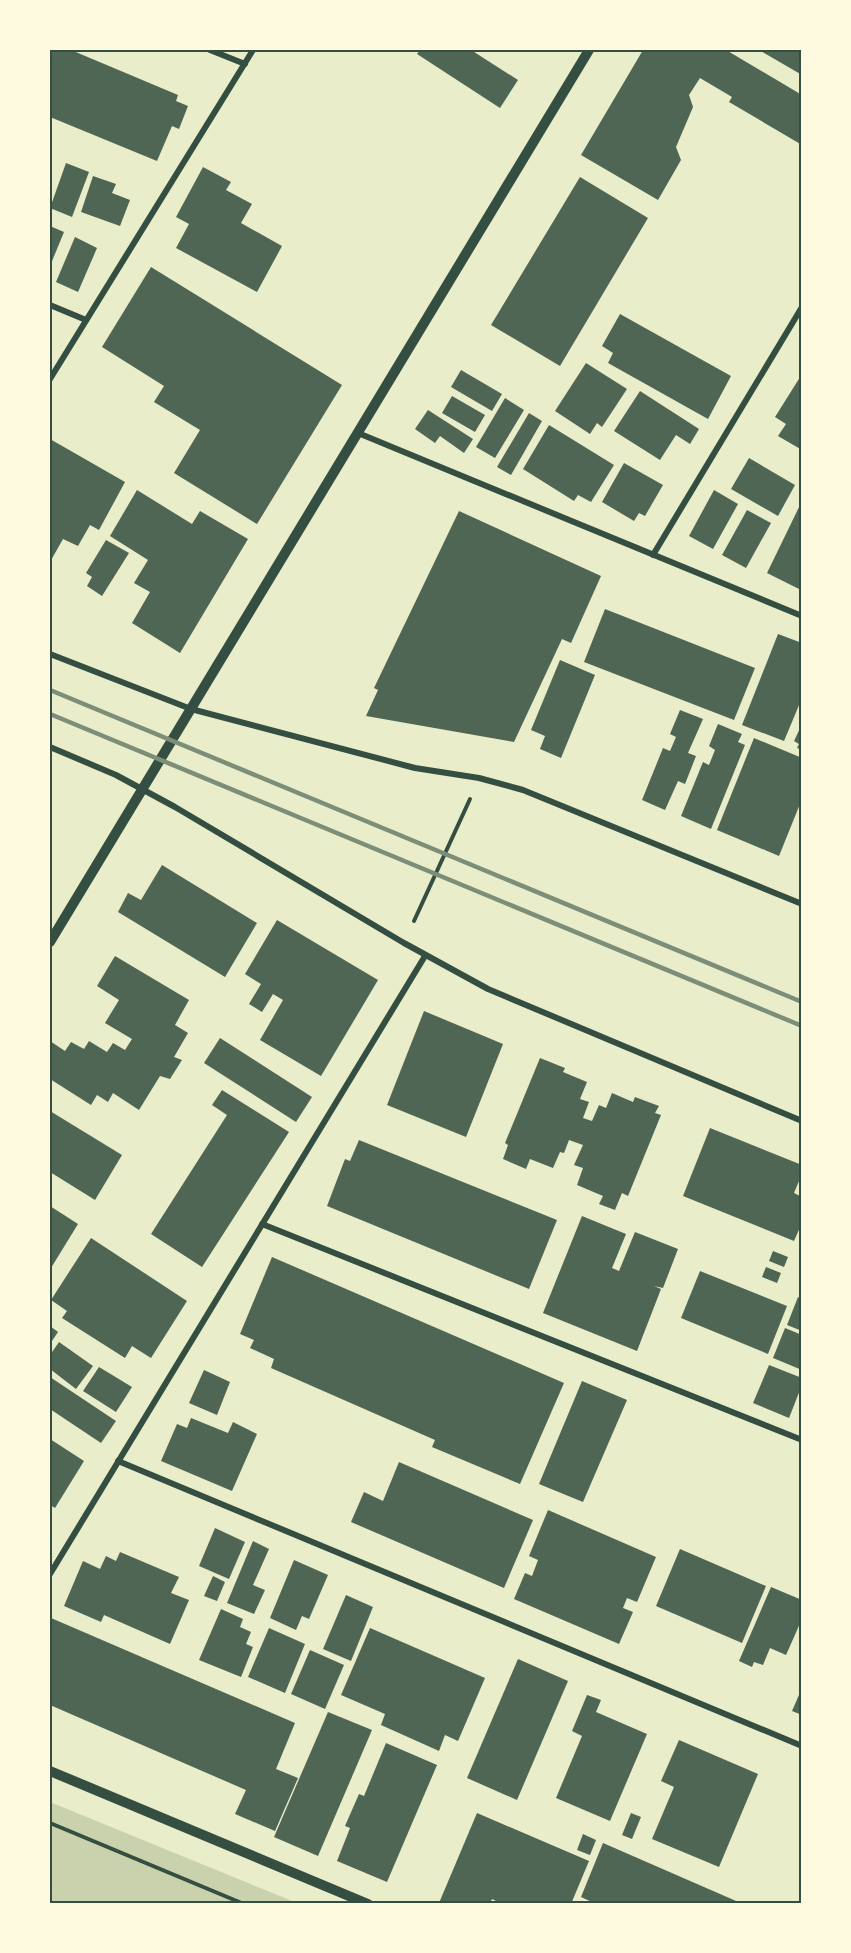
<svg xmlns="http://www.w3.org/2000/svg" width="851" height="1953" font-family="Rubik,sans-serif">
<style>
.green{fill:#cad2ad}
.building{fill:#4f6655}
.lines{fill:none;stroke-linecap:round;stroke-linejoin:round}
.path{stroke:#344e41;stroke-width:4}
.minor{stroke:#344e41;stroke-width:6}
.tertiary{stroke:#344e41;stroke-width:10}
.rail{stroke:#7c8e77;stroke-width:4.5}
.neatline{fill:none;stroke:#344e41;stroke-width:2}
</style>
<rect width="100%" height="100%" fill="#e9edc9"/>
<polygon class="green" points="50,1802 297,1903 50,1903"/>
<g class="building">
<polygon points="50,50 71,50 178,95 176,101 188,106 179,129 172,126 157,161 50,117"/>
<polygon points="420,50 471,50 518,80 500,108 417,54"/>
<polygon points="643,50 726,50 802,95 802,145 729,102 732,97 700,78 689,95 693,107 676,147 681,160 658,200 581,155"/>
<polygon points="759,50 802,50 802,75"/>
<polygon points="66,163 89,172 72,217 50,208"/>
<polygon points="203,167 231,182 226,190 252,204 241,223 282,246 257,292 176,248 189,224 176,217"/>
<polygon points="93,176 116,184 112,193 130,200 120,226 81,212"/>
<polygon points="580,177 648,218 560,366 491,325"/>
<polygon points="50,226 64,232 50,266"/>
<polygon points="75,237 97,248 78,292 56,282"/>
<polygon points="151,267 342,385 257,524 174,473 200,430 154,402 164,386 102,347"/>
<polygon points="620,314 731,376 708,419 608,363 613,353 602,346"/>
<polygon points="586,363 627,389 602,427 597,423 590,434 555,411"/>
<polygon points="461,370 502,394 492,411 451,387"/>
<polygon points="802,374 802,450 778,436 786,424 775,417"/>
<polygon points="640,391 699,429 690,444 676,435 660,460 614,431"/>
<polygon points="452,396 485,415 475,432 442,413"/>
<polygon points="505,398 524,410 495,458 476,447"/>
<polygon points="428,410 473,439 464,453 440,436 435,443 415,429"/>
<polygon points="529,413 542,421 511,475 497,467"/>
<polygon points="549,425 614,465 591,502 578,495 574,501 523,469"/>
<polygon points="50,439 125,482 99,530 90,525 78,546 63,539 50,562"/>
<polygon points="749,458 795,485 778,516 731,489"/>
<polygon points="624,463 663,485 645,516 639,513 634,521 602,502"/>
<polygon points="137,490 192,524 200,511 248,539 180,653 132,623 150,592 134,583 148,560 110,536"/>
<polygon points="714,490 738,504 713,549 689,536"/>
<polygon points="802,501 802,588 801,590 767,573"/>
<polygon points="747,510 771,523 746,568 722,555"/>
<polygon points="459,511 601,576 571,643 562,639 514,742 366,716 378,690 374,688"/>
<polygon points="106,540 129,553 102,596 87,586 92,577 86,573"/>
<polygon points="605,609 755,668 734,720 584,662"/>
<polygon points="778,634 802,643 802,698 784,741 742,725"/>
<polygon points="560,660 595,675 561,758 540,749 545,736 531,730"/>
<polygon points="680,710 703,719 688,753 696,756 685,784 678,781 665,810 642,800 663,748 670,751 676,737 670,734"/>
<polygon points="718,724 742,734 738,742 745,745 711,829 681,816 703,762 709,765 715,750 709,746"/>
<polygon points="802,724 802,750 797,748 799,744 794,741"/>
<polygon points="754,738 802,758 802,799 779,856 717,830"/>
<polygon points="162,865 257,923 225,977 118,912 128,893 141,900"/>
<polygon points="277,920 378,980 321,1076 260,1040 283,1000 273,994 262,1012 249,1004 261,984 245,974"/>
<polygon points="115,956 189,1000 175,1025 188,1033 174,1057 182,1060 170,1079 160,1076 139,1110 113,1093 108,1102 97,1095 91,1105 50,1079 50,1041 65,1051 71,1042 84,1049 89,1041 107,1052 113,1043 125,1050 132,1039 105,1023 119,1000 97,986"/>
<polygon points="424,1011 503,1044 466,1137 387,1105"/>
<polygon points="220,1038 312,1097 296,1122 204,1063"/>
<polygon points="540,1058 565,1068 563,1072 587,1082 580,1099 589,1102 583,1118 592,1121 599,1105 606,1108 612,1093 633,1102 635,1097 659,1106 655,1113 661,1115 628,1196 622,1193 615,1210 599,1204 603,1196 577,1185 583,1168 574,1165 583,1145 569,1140 564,1153 560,1152 553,1168 530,1159 526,1169 503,1159 508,1145 505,1143"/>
<polygon points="222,1090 289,1132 202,1267 151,1234 227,1115 212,1105"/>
<polygon points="50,1111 122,1155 95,1200 50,1172"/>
<polygon points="710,1128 802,1165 802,1174 794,1193 802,1197 802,1223 794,1241 683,1196"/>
<polygon points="359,1140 557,1220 529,1289 327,1206 345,1159 350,1161"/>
<polygon points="50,1206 78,1224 51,1268 50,1268"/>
<polygon points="582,1216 626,1234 612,1268 619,1271 635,1232 678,1249 663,1288 654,1286 661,1289 637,1351 543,1313"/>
<polygon points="91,1238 187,1301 151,1358 132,1346 125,1358 62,1318 67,1311 51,1300"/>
<polygon points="773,1251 788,1257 784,1267 769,1261"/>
<polygon points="272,1257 564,1383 520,1484 432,1447 435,1440 271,1368 274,1359 250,1348 254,1340 240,1334"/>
<polygon points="766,1267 781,1273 777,1283 762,1277"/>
<polygon points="700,1271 787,1306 768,1354 681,1318"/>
<polygon points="798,1297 802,1299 802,1331 787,1325"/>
<polygon points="50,1326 58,1332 50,1344"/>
<polygon points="785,1328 802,1335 802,1370 773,1358"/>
<polygon points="59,1342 93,1366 76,1389 50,1369 50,1355"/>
<polygon points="769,1365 802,1378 802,1385 789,1418 753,1403"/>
<polygon points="99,1367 132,1387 116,1412 83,1391"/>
<polygon points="204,1370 230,1382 217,1415 189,1403"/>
<polygon points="50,1377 116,1421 101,1443 50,1409"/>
<polygon points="582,1381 627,1400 583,1502 539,1484"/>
<polygon points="191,1418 228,1433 233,1422 257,1434 232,1491 161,1461 177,1424 187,1428"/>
<polygon points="50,1439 84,1461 55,1508 50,1505"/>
<polygon points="399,1462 533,1520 504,1588 351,1522 364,1492 383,1501"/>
<polygon points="548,1510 656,1557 637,1602 627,1598 623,1608 633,1612 619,1644 514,1599 525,1573 532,1576 538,1560 529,1556"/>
<polygon points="215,1528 245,1542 229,1579 199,1566"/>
<polygon points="253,1541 269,1549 253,1585 265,1590 254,1614 227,1603"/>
<polygon points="680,1549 766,1586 742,1643 656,1606"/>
<polygon points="120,1552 179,1577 171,1593 189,1600 170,1644 104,1615 101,1622 64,1606 83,1561 100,1569 106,1556 116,1561"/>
<polygon points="294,1560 328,1575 309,1619 302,1616 296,1630 270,1618"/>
<polygon points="213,1576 225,1582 217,1601 204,1596"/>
<polygon points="771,1587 802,1600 802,1619 786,1655 770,1648 763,1665 754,1662 752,1667 739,1661"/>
<polygon points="346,1595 373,1607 351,1661 323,1649"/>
<polygon points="221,1609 243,1619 240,1627 251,1632 246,1644 253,1647 241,1677 199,1660"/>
<polygon points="51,1618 295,1723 276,1769 298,1778 275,1831 235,1814 246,1790 50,1705"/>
<polygon points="269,1628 305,1644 285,1693 248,1677"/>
<polygon points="370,1628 485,1678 458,1741 445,1735 439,1751 381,1725 385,1714 341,1695"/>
<polygon points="310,1650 344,1665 325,1709 291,1694"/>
<polygon points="518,1659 568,1681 517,1800 467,1778"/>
<polygon points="802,1688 802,1715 792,1711"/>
<polygon points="587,1695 601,1700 596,1712 647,1734 610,1821 556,1798 582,1736 572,1731"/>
<polygon points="328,1712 372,1730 318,1856 274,1837"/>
<polygon points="679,1740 758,1774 719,1867 652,1839 674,1787 661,1781"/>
<polygon points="386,1743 437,1765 387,1882 337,1861 350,1828 345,1826 359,1794 364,1796"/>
<polygon points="477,1813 589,1861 571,1904 502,1904 492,1899 490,1904 439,1903"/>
<polygon points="631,1813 641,1817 632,1839 622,1835"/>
<polygon points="583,1834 596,1840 590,1855 577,1850"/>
<polygon points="603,1843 743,1904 596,1904 581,1897"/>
</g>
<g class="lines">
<g class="path">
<polyline points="414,921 470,799"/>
<polyline points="50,1823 244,1904"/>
</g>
<g class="minor">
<polyline points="210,50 245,64"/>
<polyline points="50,305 86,320"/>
<polyline points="50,379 253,50"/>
<polyline points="358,433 802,616"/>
<polyline points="653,555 802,307"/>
<polyline points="50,654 191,709 415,768 479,778 523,790 802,904"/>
<polyline points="50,747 116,775 175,807 404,943 488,989 802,1121"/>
<polyline points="262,1224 802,1440"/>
<polyline points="118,1461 802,1746"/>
<polyline points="50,1574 425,956"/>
</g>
<g class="tertiary">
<polyline points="50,942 589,50"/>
<polyline points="50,1771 368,1904"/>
</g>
<g class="rail">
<polyline points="50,690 802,1002"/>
<polyline points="50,714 802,1026"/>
</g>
</g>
<rect width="851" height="1953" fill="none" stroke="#fefae0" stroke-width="102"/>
<rect x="51" y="51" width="749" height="1851" class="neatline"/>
</svg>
